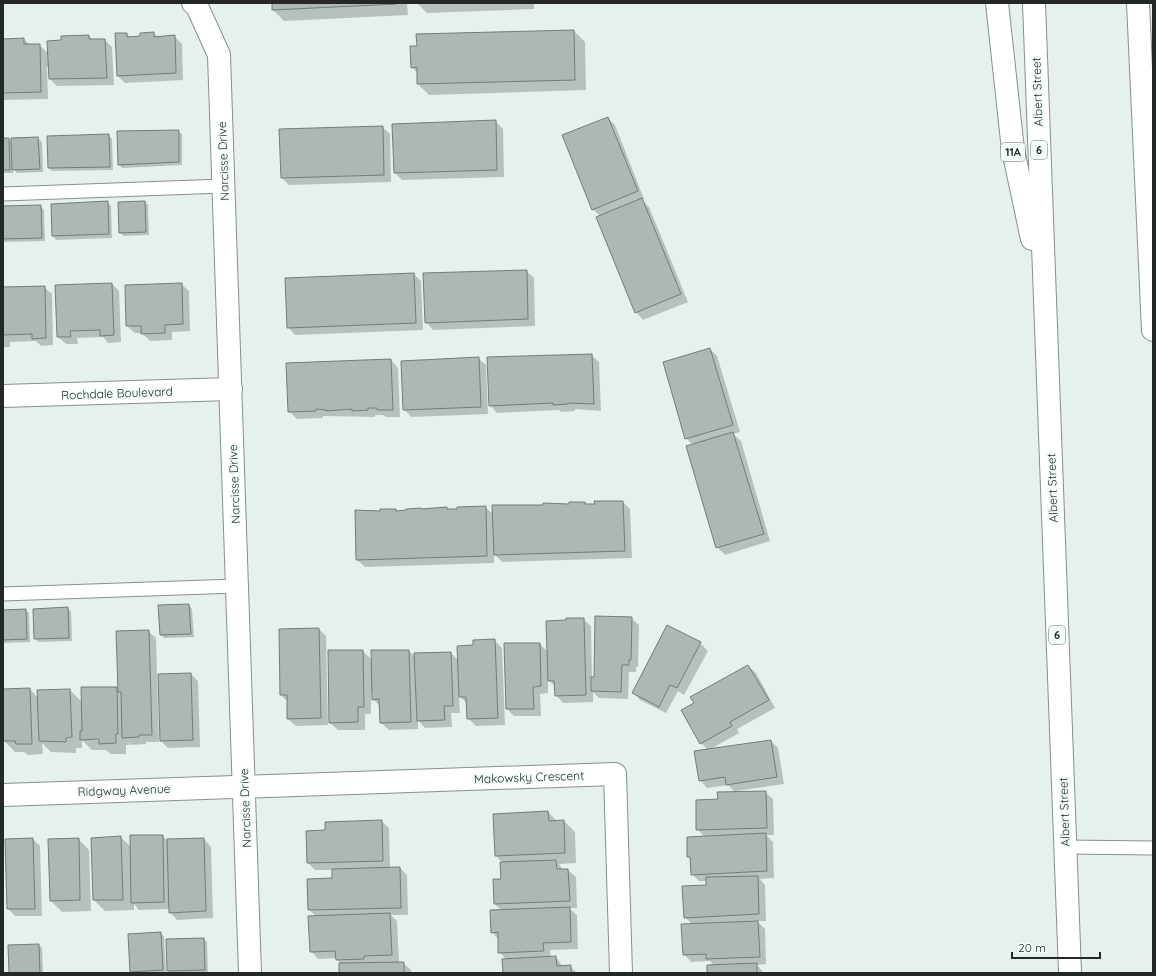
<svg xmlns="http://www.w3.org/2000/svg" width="1156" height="976" font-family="Quicksand,sans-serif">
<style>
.shadow{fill:#0003;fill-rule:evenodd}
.building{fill:#adb7b5;stroke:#727c7a}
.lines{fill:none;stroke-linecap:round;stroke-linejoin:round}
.lane-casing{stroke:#86908e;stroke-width:15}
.street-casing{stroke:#86908e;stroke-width:24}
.highway-casing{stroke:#86908e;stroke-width:24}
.lane{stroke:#fff;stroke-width:13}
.street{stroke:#fff;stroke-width:22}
.highway{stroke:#fff;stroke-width:22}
.labels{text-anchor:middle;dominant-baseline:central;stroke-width:4;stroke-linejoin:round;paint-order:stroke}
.shield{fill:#f3fefc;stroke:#626867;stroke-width:1}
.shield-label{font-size:11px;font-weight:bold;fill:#242827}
.street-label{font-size:12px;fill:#242827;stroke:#f3fefc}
</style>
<rect width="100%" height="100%" fill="#e6f1ef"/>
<g class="shadow">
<polygon points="273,3 407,3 408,15 284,21 273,10"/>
<polygon points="417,3 534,3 534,9 427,13"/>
<polygon points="574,31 585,42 586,90 429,95 418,84 418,74 412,67"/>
<polygon points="153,33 158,37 174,36 182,44 183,80 125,83 118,76 116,34 127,34 130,37 141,37"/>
<polygon points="89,36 93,40 105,40 112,47 114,85 57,86 50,79 49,67 47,67 48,99 3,100 3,40 24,39 30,45 39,45 49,54"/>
<polygon points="608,118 615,125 644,199 642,200 649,207 688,302 643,320 636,312 600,216 593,209"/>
<polygon points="495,121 503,129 504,177 402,180 395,173"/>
<polygon points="382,127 390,134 391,182 289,185 282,178"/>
<polygon points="178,131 182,134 182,165 122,168 119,164"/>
<polygon points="108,135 112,139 113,170 52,171 49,168"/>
<polygon points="38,138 42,142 43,172 17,173 13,169 13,173 3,173 3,139 9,139 12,143"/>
<polygon points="107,202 111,206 112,238 56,240 53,236 52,205"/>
<polygon points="145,202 148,205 149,235 124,236 120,233"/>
<polygon points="40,206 44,210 45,241 3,242 3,208"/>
<polygon points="526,271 534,278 535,326 433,330 426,322"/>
<polygon points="414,274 421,281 423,330 295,335 288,327"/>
<polygon points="112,284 119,291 121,342 108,343 103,337 77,338 78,344 66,344 58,337"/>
<polygon points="181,284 189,291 190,331 172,332 172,340 150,341 142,333 135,333 127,326"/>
<polygon points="44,287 52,294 53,345 41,346 36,341 10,342 10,347 3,347 3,288"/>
<polygon points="710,349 717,356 740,432 733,434 741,441 770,541 725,555 717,547 693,445 686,438"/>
<polygon points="591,355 599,362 601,411 575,409 575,411 561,412 559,410 497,413 490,405"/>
<polygon points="478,358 486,365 488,414 411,417 404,409"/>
<polygon points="391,360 398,368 400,417 386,417 383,415 375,415 375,417 323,416 323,418 297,419 289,411"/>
<polygon points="623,502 630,509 632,558 502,562 494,554 494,563 365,567 357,560 356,511 381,512 396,510 397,512 447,508 449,510 485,507 494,515 585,503 587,505"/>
<polygon points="189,605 192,609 194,637 164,638 161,635"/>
<polygon points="68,608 71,612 72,641 38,642 35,638"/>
<polygon points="26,610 29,613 30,642 3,643 3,611"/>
<polygon points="631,618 639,625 638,667 636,667 636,672 629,672 628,699 599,698 593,692 593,702 563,703 556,695 555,686 548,679 548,693 540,694 541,716 514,716 507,709 540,644 548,652 583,619 591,626 592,678 595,678"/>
<polygon points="319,629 326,636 328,725 296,726 288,719 288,702 281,695"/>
<path d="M148,631l8,7 3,104h-13v2l-15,1 -2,-3v3h-3v9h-15l-5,-4h-14l-10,-10v8h-6v5l-25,-1 -9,-9 1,11 -15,1 -4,-3h-9l-11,-11 -1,-51 27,-1 8,9 32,-8 13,13 33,-15 3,2zM93,738h11v2h-11z"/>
<polygon points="494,640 502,648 505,725 476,726 468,718 468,704 459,696 460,713 451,713 452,727 425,728 418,720 418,729 389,730 381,723 381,707 373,699 373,692 371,692 371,714 365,714 365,730 338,730 330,723 363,651 372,660 409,651 415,657 451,653 459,661 474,646"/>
<polygon points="700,643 708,651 684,695 678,691 666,713 640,700 633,692"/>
<polygon points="748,666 756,673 775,708 737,729 739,733 709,750 771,741 778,748 784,784 736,791 765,792 773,799 774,835 766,835 773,842 774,878 760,879 765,885 766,921 757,921 765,929 766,964 757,965 764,973 708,973 714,966 710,961 691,962 684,954 692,924 685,917 707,886 707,881 699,881 692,874 692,860 688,857 705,837 697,829 719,800 736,793 728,785 707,788 700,780 708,750 701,743 695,703"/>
<polygon points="191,674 198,681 200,747 168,748 161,741"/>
<polygon points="548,812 557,821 564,821 575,832 576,863 559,864 563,870 568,870 576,877 577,908 569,908 577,915 578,949 550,950 551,957 556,957 563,967 570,966 577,973 504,973 506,959 499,952 499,940 492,932 501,910 495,904 502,880 503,863 496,856"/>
<polygon points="381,821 389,828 390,868 400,868 407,875 408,915 391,915 397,921 399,963 403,963 411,970 411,973 340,973 340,963 337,958 318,959 311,951 316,917 309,909 333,879 333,870 315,870 308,863 326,831"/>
<polygon points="162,836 167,840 204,839 211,847 213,918 177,920 170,912 170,909 139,910 134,904 134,910 105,911 94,900 121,837 131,847"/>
<polygon points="33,839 40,846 42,916 15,916 8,909"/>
<polygon points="78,839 89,850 91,911 62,912 51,901"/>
<polygon points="161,933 164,937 166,973 133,973 131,971"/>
<polygon points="204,939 207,942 208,973 170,973 168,971"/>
<polygon points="39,945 42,948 43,973 10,973"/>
</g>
<g class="building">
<polygon points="272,3 397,3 397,4 272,10"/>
<polygon points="574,30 575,80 417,84 417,67 411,68 410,46 417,46 416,34"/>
<polygon points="154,32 154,37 175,35 176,73 117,76 115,33 127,33 127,37 140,36 140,33"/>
<polygon points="89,35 89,39 105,39 107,78 49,79 47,41 61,40 61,36"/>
<polygon points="24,38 24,44 40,44 41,92 3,93 3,39"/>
<polygon points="608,117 638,191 592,210 562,135"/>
<polygon points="496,120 497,170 394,173 392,124"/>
<polygon points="383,126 384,175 281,178 279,129"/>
<polygon points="179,130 179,162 118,165 117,131"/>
<polygon points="109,134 110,167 48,168 47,136"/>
<polygon points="38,137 40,169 12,170 11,138"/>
<polygon points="3,138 9,138 10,170 3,170"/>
<polygon points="642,198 681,294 635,313 596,217"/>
<polygon points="108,201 109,234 52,236 51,204"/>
<polygon points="145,201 146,232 119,233 118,202"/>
<polygon points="41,205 42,238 3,239 3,206"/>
<polygon points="527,270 528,319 425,323 423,273"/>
<polygon points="414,273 416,323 287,328 285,278"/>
<polygon points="112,283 114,335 100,336 100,330 70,331 71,337 57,337 55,285"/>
<polygon points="182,283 183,324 165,325 165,333 141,334 141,326 126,326 125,285"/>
<polygon points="45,286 46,338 32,339 32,334 3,335 3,287"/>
<polygon points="710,348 733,425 685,439 663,362"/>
<polygon points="592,354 594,404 568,403 568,404 553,405 553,403 489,406 487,357"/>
<polygon points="479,357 481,407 403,410 401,361"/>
<polygon points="391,359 393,410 377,410 377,408 368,408 368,410 352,411 352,409 326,411 326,410 316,409 316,411 288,412 286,363"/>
<polygon points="733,432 764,534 716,548 686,446"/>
<polygon points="594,501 623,501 625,551 494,555 492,505 543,505 543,503 569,504 569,502 585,502 585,504 595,504"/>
<polygon points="486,506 487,556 356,560 355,510 380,511 380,509 396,509 396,511 406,510 406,509 421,508 421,509 447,507 447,509 457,509 457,507"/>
<polygon points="189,604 191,634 160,635 158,605"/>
<polygon points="68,607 69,638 34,639 33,609"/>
<polygon points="26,609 27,639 3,640 3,610"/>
<polygon points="595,616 632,617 631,660 629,660 629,665 622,665 621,692 591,691 591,677 594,677"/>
<polygon points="566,618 584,618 586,695 555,696 554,681 548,681 546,621 566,620"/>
<polygon points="667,625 701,642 677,688 670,685 659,707 632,693"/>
<polygon points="319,628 321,718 287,719 287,695 280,695 279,629"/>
<polygon points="149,630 152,735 139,735 139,737 122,738 121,692 118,692 116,631"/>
<polygon points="495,639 498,718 467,719 466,697 459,697 457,646 473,645 473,640"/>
<polygon points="504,643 540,643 541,686 533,687 534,709 506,709"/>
<polygon points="328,650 363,650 364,707 358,707 358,722 329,723"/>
<polygon points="371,650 409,650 411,722 380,723 379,699 372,700"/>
<polygon points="451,652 453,706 444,706 445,720 417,721 414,653"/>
<polygon points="748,665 769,700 730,722 732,726 700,744 681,710 694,703 690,697"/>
<polygon points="191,673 193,740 160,741 158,674"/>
<polygon points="81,687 117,687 118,734 116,734 116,743 99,744 99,739 80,740 80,731 82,731"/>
<polygon points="30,688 32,744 16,744 15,741 3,741 3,689"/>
<polygon points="70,689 72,737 66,738 66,742 39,741 37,690"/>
<polygon points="771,740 777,777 726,785 725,777 699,781 694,751"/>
<polygon points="766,791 767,828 696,830 696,800 718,799 717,792"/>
<polygon points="548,811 549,821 564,820 565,853 495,856 493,814"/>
<polygon points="382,820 383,861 307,863 306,831 325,830 325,822"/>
<polygon points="766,833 767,871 691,875 690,857 687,857 687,837"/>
<polygon points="130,835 163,835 164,902 131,903"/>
<polygon points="121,836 123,900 93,900 91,838"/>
<polygon points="33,838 35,909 7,909 5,839"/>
<polygon points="79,838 80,900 50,901 48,839"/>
<polygon points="204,838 206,911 169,913 167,839"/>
<polygon points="556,860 557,869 568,869 570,901 494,904 493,879 501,879 500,862"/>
<polygon points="400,867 401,908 308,910 307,879 332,878 332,869"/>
<polygon points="758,876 759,914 684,918 682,886 706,885 706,877"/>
<polygon points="570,907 571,942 543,943 544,951 498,953 498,932 491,933 490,910"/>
<polygon points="390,913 392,955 364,956 364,959 336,960 335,951 310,952 308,916"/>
<polygon points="758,921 760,957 706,959 706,954 683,955 681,924"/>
<polygon points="161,932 163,970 130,972 128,934"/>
<polygon points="204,938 205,970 167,971 166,939"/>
<polygon points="39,944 40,973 9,973 8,945"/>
<polygon points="556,956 557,966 571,965 571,973 503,973 502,959"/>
<polygon points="404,962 404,973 339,973 339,963"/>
<polygon points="757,963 757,973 702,973 707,973 707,965"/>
</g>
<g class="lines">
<defs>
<g id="lane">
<polyline points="3,194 224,186"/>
<polyline points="3,594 237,586"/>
<polyline points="1066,847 1153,848"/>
</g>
<g id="street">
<polyline points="193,3 196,4 219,55 250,973"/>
<polyline points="3,396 231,389"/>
<polyline points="3,795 615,774 621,973"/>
</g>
<g id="highway">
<polyline points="997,3 1013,150 1032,239"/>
<polyline points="1034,3 1070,973"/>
<polyline points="1138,3 1153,330"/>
</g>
</defs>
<use href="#lane" class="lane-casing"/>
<use href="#street" class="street-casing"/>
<use href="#highway" class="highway-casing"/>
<use href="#lane" class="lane"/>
<use href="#street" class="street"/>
<use href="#highway" class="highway"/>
</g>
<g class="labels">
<g class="shield">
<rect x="1031" y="141" width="16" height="18" rx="3"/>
<rect x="1001" y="143" width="24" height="18" rx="3"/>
<rect x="1049" y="626" width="16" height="18" rx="3"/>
</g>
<g class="shield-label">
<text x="1039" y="150">6</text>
<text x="1013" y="152">11A</text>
<text x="1057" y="635">6</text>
</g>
<g class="street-label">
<text transform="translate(1037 92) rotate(-92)">Albert Street</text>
<text transform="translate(223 161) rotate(-92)">Narcisse Drive</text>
<text transform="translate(117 393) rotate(-2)">Rochdale Boulevard</text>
<text transform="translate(234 484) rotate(-92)">Narcisse Drive</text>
<text transform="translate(1052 488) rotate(-92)">Albert Street</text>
<text transform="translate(529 777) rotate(-2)">Makowsky Crescent</text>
<text transform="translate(124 790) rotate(-2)">Ridgway Avenue</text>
<text transform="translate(245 808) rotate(-92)">Narcisse Drive</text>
<text transform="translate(1064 812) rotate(-92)">Albert Street</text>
</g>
</g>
<rect width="1156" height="976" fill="none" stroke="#242827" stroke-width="8"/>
<path d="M1012 952v6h88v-6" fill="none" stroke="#242827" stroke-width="2"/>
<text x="1018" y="952" font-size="12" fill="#242827" stroke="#f3fefc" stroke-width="3" paint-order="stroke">20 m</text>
</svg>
